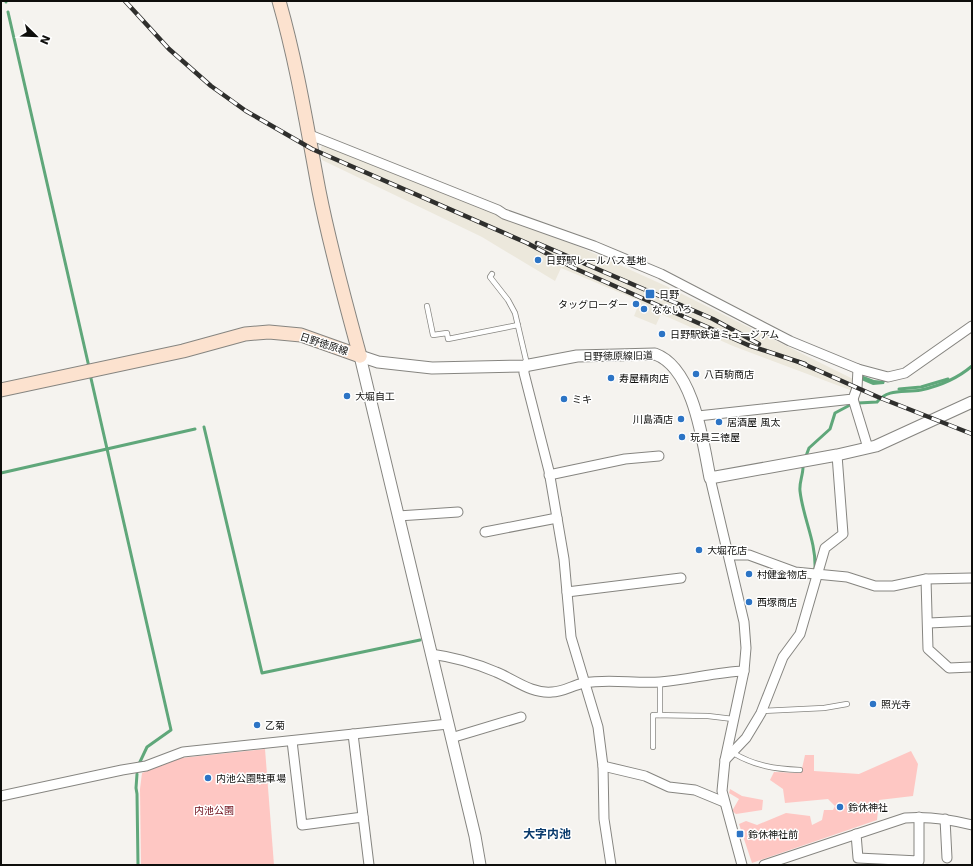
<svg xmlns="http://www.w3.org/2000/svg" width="973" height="866" font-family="'DejaVu Sans','Noto Sans JP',sans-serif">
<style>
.built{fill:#ece8dc}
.green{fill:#fec7c3}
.water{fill:#5fa77a}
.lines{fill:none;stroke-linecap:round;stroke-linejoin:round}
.stream{stroke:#5fa77a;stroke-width:3}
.service-casing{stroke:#868580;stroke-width:6}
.minor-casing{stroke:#868580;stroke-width:11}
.tertiary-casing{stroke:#868580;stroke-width:13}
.secondary-casing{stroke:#868580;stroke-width:15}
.service{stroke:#fff;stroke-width:4.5}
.minor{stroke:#fff;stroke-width:9}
.tertiary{stroke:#fff;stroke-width:11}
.secondary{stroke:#fce2cf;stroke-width:13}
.rail-casing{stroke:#2f2f2d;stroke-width:4.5}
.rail{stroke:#fff;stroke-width:3;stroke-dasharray:9;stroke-linecap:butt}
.poi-dot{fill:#2c74c5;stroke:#fff;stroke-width:1.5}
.labels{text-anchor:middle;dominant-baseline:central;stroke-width:3;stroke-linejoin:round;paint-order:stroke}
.poi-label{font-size:10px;fill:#0e0e0c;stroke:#fff;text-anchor:start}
.street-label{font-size:10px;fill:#0e0e0c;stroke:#fff}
.park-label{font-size:10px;fill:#6a0814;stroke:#fff}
.quarter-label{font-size:12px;font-weight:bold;fill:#093a6c;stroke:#fff}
</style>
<rect width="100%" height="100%" fill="#f5f3ef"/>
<polygon class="built" points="324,145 582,248 666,286 853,379 852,388 850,390 733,346 661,314 656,325 634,316 640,301 561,268 555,281 482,237 322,160 321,147"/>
<g class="green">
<polygon points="265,749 274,865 141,865 140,789 142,773 181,758"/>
<polygon points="911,751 918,764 913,796 879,800 877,820 752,863 739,824 746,821 757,825 786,813 810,816 812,825 822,820 824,810 833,810 835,806 828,799 785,803 783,789 770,780 774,772 801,773 805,755 814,755 814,771 859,774"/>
<polygon points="730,789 742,796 763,800 762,810 736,814 732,811 739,799 729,793"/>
</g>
<polygon class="water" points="861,375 874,380 885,381 884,384 873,385 859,379"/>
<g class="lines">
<g class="stream">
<polyline points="6,1 6,2"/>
<polyline points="8,12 89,367"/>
<polyline points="90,374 171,730 147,747 139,764"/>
<polyline points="899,389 921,387 948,379"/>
<path d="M858,403l19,-1c11,-14 27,-9 44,-12 18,-4 37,-12 51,-24"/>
<polyline points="204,427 262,673 420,640"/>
<polyline points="806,456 809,448 830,429 835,413 850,405"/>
<path d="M803,467c0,8 -4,16 -3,24 3,27 16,50 15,77"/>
<polyline points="1,473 195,429"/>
<polyline points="137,774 136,788 137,794 138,865"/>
</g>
<defs>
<g id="service">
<polyline points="492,274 490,277 508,300 515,313 526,360 524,365"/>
<polyline points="427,306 433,335 447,333 448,339 518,325"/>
<polyline points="660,682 660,715"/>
<polyline points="762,711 824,708 847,704"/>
<polyline points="653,747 653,715 708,716 733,719"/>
<path d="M733,753c22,13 42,16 67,17"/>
</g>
<g id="minor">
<polyline points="310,135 498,210 504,214 594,246 661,274 790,341 858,369 888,377 905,373 972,326"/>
<polyline points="524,366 524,373 549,471 564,559 571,637 598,727 603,766 604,819 611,865"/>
<polyline points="853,399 868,448"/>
<polyline points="698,416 853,399 857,388 858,369"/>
<polyline points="549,475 625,459 659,456"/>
<polyline points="710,478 744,622 746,648 744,671 725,760 722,791 742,865"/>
<polyline points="398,516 458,512"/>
<polyline points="485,532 557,518"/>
<polyline points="729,555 749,555 795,572 847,577 875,586 893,586 926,579 972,578"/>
<polyline points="926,579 928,649 949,668 972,667"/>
<polyline points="567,592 681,578"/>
<polyline points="929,623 972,621"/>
<path d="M431,654c22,3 44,9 65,18 18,7 35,22 56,20 11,0 21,-7 32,-9 25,-5 51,1 76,-1 28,-2 56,-10 84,-11"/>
<polyline points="353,734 369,865"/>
<polyline points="451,738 521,717"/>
<polyline points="292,741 302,825 363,817"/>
<polyline points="725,760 746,738 761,713 783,657 800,634 825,548 843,534 837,455"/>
<polyline points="603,766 645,776 669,787 695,790 724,802"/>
<polyline points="1,796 122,770 146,766 183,752 448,724"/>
<polyline points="945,819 947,858"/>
<polyline points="856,834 858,858 919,861 919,817"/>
<path d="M764,865l141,-47c24,-2 44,1 67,7"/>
</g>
<g id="tertiary">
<path d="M360,356l18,6 54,6 92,-2 53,-10 78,-2c39,14 48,89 55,124l127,-23 39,-9 96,-44"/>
<polyline points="360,356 475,836 480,865"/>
</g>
<g id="secondary">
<path d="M279,1c18,63 28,126 40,190 11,56 26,110 41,165"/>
<polyline points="1,390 183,351 245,334 269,332 301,335 360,356"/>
</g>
</defs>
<use href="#service" class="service-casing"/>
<use href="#minor" class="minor-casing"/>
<use href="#tertiary" class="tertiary-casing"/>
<use href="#secondary" class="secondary-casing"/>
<use href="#service" class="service"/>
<use href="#minor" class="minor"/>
<use href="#tertiary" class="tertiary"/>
<use href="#secondary" class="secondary"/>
<defs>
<g id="rail">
<polyline points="125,1 169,49 211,86 246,111 312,149 527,243 574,268 653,303 748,345 805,364"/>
<polyline points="537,243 713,319 759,344"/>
<polyline points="799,362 878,397 972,434"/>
</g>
</defs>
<use href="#rail" class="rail-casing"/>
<use href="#rail" class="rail"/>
</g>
<g class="poi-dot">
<circle cx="538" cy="260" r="4"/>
<rect x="645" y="289" width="10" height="10" rx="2"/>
<circle cx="636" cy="304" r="4"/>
<circle cx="644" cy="309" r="4"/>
<circle cx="662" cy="334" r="4"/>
<circle cx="696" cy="374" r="4"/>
<circle cx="611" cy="378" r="4"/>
<circle cx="347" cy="396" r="4"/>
<circle cx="564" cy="399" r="4"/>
<circle cx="681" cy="419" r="4"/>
<circle cx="719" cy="422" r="4"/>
<circle cx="682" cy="437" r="4"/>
<circle cx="699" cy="550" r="4"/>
<circle cx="749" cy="574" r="4"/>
<circle cx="749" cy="602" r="4"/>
<circle cx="873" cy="704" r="4"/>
<circle cx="257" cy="725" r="4"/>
<circle cx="208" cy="778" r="4"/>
<circle cx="840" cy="807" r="4"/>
<rect x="736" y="830" width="8" height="8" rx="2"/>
</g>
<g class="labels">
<g class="poi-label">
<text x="546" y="260">日野駅レールバス基地</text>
<text x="659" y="294">日野</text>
<text x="628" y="304" text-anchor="end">タッグローダー</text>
<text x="652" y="309">なないろ</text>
<text x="670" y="334">日野駅鉄道ミュージアム</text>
<text x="704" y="374">八百駒商店</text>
<text x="619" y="378">寿屋精肉店</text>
<text x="355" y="396">大堀自工</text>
<text x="572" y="399">ミキ</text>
<text x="673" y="419" text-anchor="end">川島酒店</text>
<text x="727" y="422">居酒屋 風太</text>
<text x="690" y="437">玩具三徳屋</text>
<text x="707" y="550">大堀花店</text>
<text x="757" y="574">村健金物店</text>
<text x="757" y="602">西塚商店</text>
<text x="881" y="704">照光寺</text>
<text x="265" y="725">乙菊</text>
<text x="216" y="778">内池公園駐車場</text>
<text x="848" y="807">鈴休神社</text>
<text x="748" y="834">鈴休神社前</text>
</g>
<g class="street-label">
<text transform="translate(324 344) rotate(18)">日野徳原線</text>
<text transform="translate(618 356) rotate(-1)">日野徳原線旧道</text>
</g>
<g class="park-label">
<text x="214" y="810">内池公園</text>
</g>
<g class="quarter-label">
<text x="547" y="834">大字内池</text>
</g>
</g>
<rect width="973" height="866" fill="none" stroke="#0e0e0c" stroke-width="4"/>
<g transform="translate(36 36) rotate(113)" stroke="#ffffff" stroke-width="3" paint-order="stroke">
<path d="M0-3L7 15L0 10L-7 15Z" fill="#0e0e0c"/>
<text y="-6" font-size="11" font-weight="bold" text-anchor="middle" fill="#0e0e0c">N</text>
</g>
</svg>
